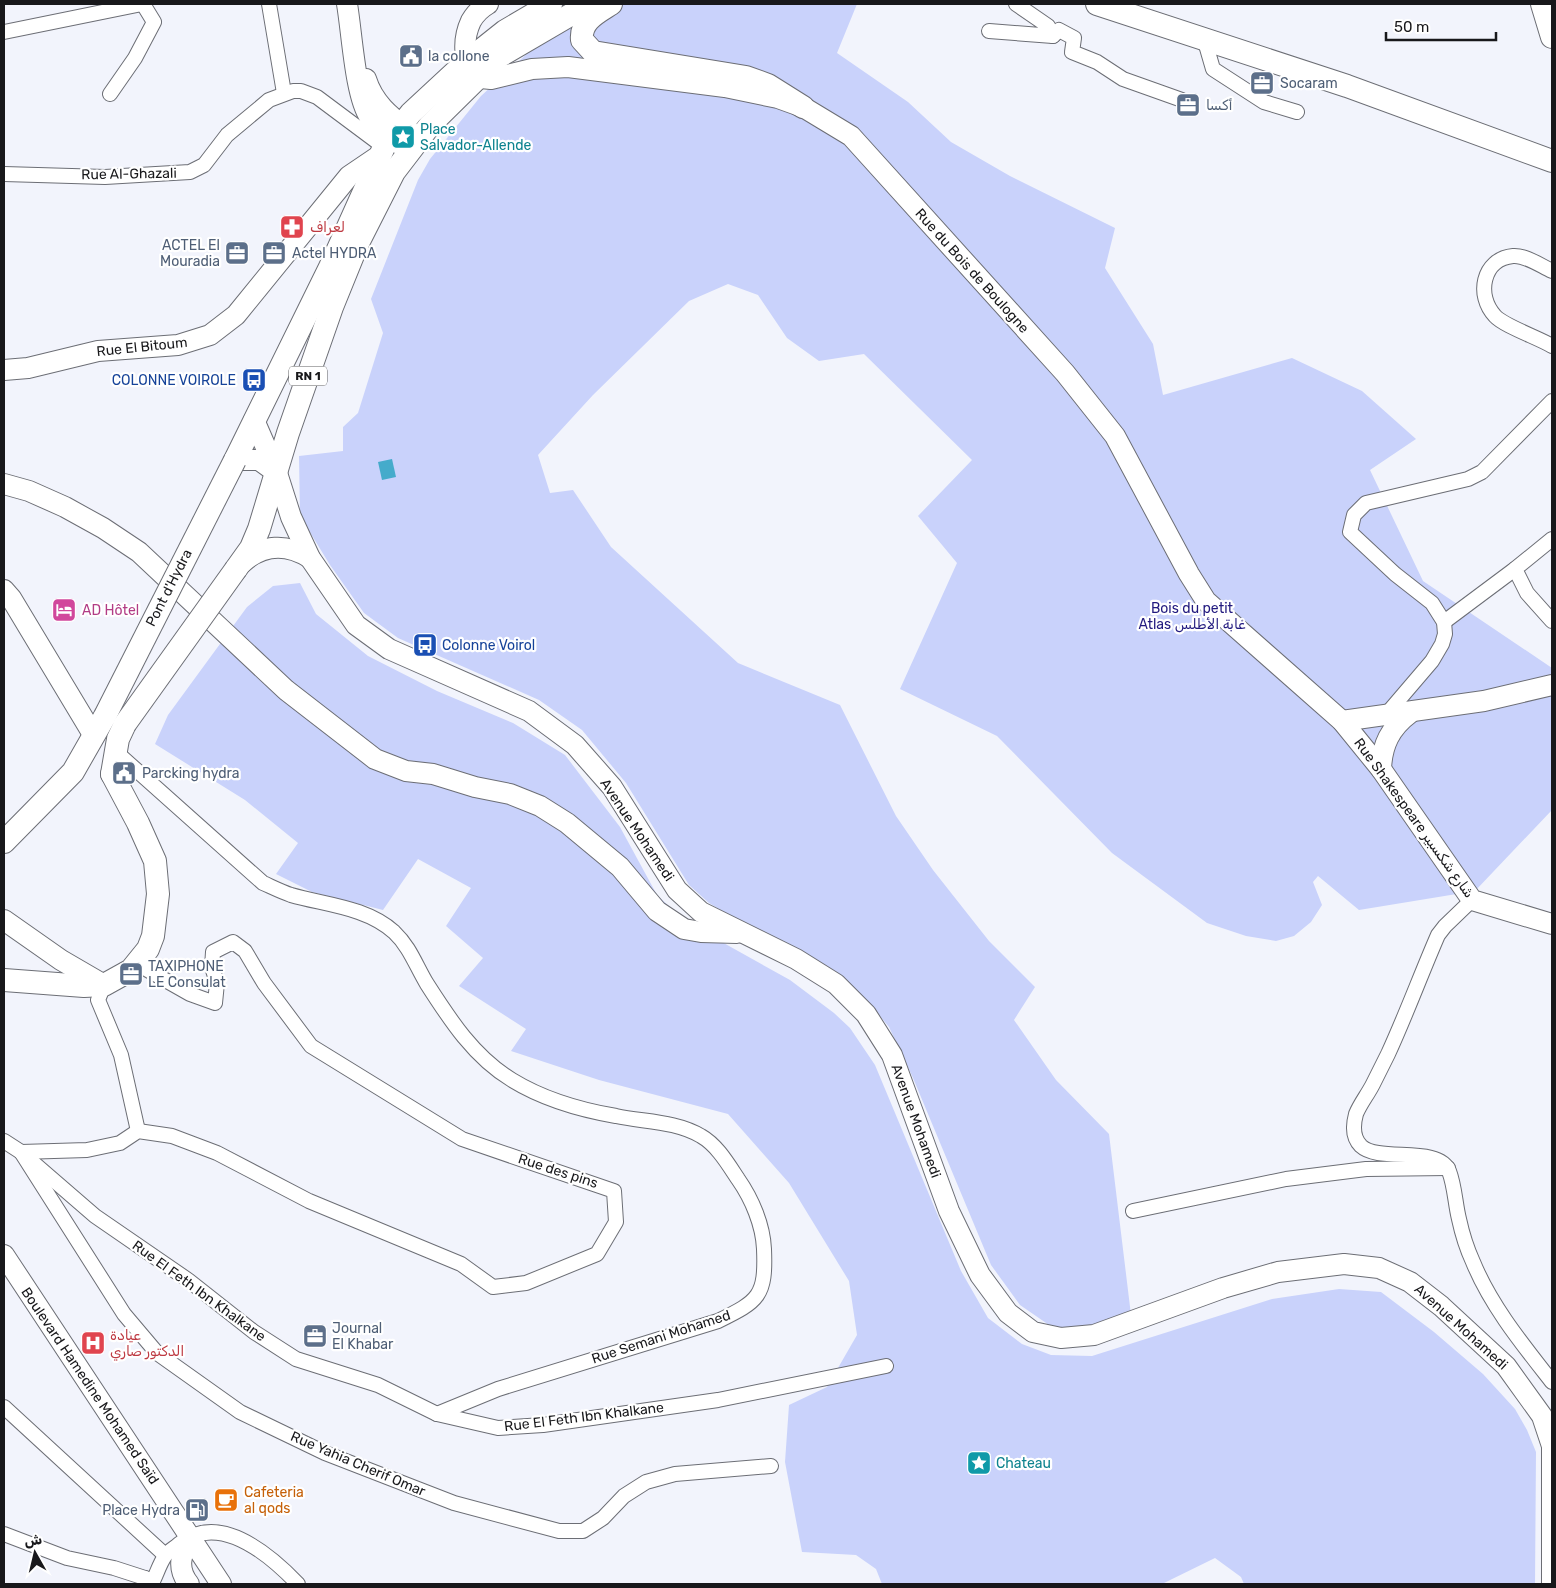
<svg xmlns="http://www.w3.org/2000/svg" width="1556" height="1588" font-family="Rubik,'Noto Naskh Arabic',sans-serif">
<style>
.green{fill:#c9d2fb}
.water{fill:#45abcb}
.lines{fill:none;stroke-linecap:round;stroke-linejoin:round}
.street-casing{stroke:#6c6e75;stroke-width:16}
.secondary-casing{stroke:#6c6e75;stroke-width:22}
.primary-casing{stroke:#6c6e75;stroke-width:24}
.street{stroke:#fff;stroke-width:14}
.secondary{stroke:#fff;stroke-width:20}
.primary{stroke:#fff;stroke-width:22}
.primary-bridge-casing{stroke:#6c6e75;stroke-width:24;stroke-linecap:butt}
.primary-bridge{stroke:#fff;stroke-width:22}
.labels{text-anchor:middle;dominant-baseline:central;stroke-width:4.5;stroke-linejoin:round;paint-order:stroke}
.shield{fill:#fff;stroke:#5d5d5f;stroke-width:1}
.shield-label{font-size:12px;font-weight:bold;fill:#18181b}
.service-label{font-size:14px;fill:#4e5e75;stroke:#fff;text-anchor:start}
.culture-label{font-size:14px;fill:#0d838f;stroke:#fff;text-anchor:start}
.street-label{font-size:14px;fill:#18181b;stroke:#fff}
.health-label{font-size:14px;fill:#be3a42;stroke:#fff;text-anchor:start}
.transit-label{font-size:14px;fill:#164399;stroke:#fff;text-anchor:end}
.park-label{font-size:14px;fill:#221a7f;stroke:#fff}
.hotel-label{font-size:14px;fill:#b23c85;stroke:#fff;text-anchor:start}
.food-label{font-size:14px;fill:#c56008;stroke:#fff;text-anchor:start}
</style>
<rect width="100%" height="100%" fill="#f2f4fc"/>
<g class="green">
<polygon points="613,4 857,4 837,53 908,102 951,142 1010,176 1115,228 1105,268 1153,344 1163,395 1292,358 1362,391 1416,439 1370,470 1423,581 1552,668 1552,810 1475,891 1359,910 1318,876 1313,882 1322,905 1311,922 1294,936 1276,941 1246,936 1207,923 1112,853 997,736 900,689 957,563 918,516 972,460 864,354 819,361 787,338 758,295 728,284 689,301 593,395 538,455 550,493 573,490 611,547 738,663 840,705 896,816 933,870 989,941 1035,987 1014,1020 1056,1080 1109,1134 1131,1315 1075,1331 1049,1325 1020,1305 991,1265 913,1078 889,1027 864,997 709,903 689,885 626,783 582,730 539,700 398,638 364,613 330,565 300,516 299,456 343,451 343,427 358,413 383,333 371,299 418,180 430,159 481,96 531,50"/>
<polygon points="300,583 316,614 368,656 437,691 513,723 565,755 620,827 657,895 686,922 790,980 834,1013 850,1028 875,1065 961,1271 988,1318 1022,1344 1051,1355 1092,1356 1272,1299 1339,1289 1381,1292 1434,1332 1483,1374 1515,1409 1527,1430 1536,1452 1535,1584 1244,1584 1241,1577 1215,1558 1162,1584 882,1584 876,1569 856,1555 802,1552 785,1462 789,1405 827,1387 857,1335 849,1281 789,1183 728,1114 599,1080 511,1051 526,1029 459,986 483,958 446,926 471,888 418,859 383,910 312,892 276,874 298,843 245,800 155,744 168,715 247,607 273,586"/>
</g>
<polygon class="water" points="392,459 396,477 382,480 378,462"/>
<g class="lines">
<defs>
<g id="street">
<polyline points="269,4 284,93"/>
<polyline points="989,31 1053,36 1048,26 1016,4"/>
<polyline points="4,32 142,4"/>
<polyline points="1053,36 1059,30 1074,38 1072,52 1097,62 1123,79 1182,100"/>
<polyline points="1204,38 1213,69 1264,102 1297,112"/>
<polyline points="110,94 135,58 154,22 143,4"/>
<polyline points="4,174 105,177 190,172 204,165 227,135 269,100 293,91 301,91 317,97 384,147"/>
<path d="M1552,271c-11,-5 -26,-16 -39,-15 -31,3 -37,40 -18,60 9,10 44,22 57,30"/>
<polyline points="1552,539 1515,569 1527,593 1552,621"/>
<polyline points="1444,622 1515,569"/>
<polyline points="1385,716 1432,661 1442,644 1445,634 1444,622 1432,603 1395,574 1350,532 1354,515 1366,503 1468,479 1482,472 1552,401"/>
<path d="M115,751l148,132c9,4 19,9 28,12 35,10 75,12 103,37 16,15 22,34 33,52 23,36 47,73 85,96 31,19 69,30 104,36 28,6 60,5 85,20 16,9 27,28 37,43 14,20 25,46 26,70 2,47 -5,52 -46,72l-220,68 -61,25"/>
<path d="M1472,900l-27,26 -7,9c-17,39 -32,80 -50,119 -5,10 -10,20 -15,30 -5,10 -13,20 -17,30 -3,11 -4,23 5,32 18,17 77,-1 88,25 6,16 6,32 10,48 3,14 8,30 14,43 18,44 50,83 79,120"/>
<polyline points="137,964 190,994 215,1003 217,983 212,967 213,952 233,942 245,951 264,983 311,1046 462,1139 614,1191 616,1222 597,1254 526,1283 493,1287 461,1264 309,1201 217,1153 172,1136 138,1131 120,1143 87,1150 21,1152 124,1314 157,1353 240,1412 325,1453 454,1503 559,1531 583,1531 603,1518 624,1496 646,1482 675,1474 771,1466"/>
<polyline points="104,985 98,1000 121,1055 138,1131"/>
<polyline points="4,1141 21,1152 95,1216 188,1280 254,1332 296,1359 378,1385 437,1414 498,1428 543,1425 718,1400 886,1366"/>
<polyline points="1133,1211 1286,1179 1366,1169 1448,1168"/>
<polyline points="4,1407 165,1555"/>
<polyline points="4,1534 67,1558 114,1568 145,1578"/>
<path d="M147,1584l-2,-6 8,3c4,-8 7,-18 12,-25 3,-5 10,-8 14,-12 41,-33 91,11 119,40"/>
</g>
<g id="secondary">
<path d="M347,4c5,29 8,92 23,114 10,13 26,23 39,33"/>
<path d="M488,4c-7,4 -13,10 -17,17 -8,17 -10,47 10,57l10,1 41,-10 36,-2 157,20 53,11 25,9 48,29 214,237 50,63 74,138 17,27 136,120 39,48 91,131 80,24"/>
<path d="M366,79c8,26 27,39 47,55"/>
<polyline points="4,370 28,368 98,351 178,345 210,335 236,315 349,176 380,155"/>
<polyline points="254,420 277,473"/>
<polyline points="235,460 259,460 277,473 291,517 310,558 356,625 389,649 529,711 575,745 612,787 677,890 701,912 796,959 836,984 866,1014 892,1055 949,1211 980,1275 1008,1313 1033,1332 1061,1338 1094,1335 1223,1288 1278,1272 1344,1264 1379,1268 1410,1282 1441,1306 1506,1366 1542,1416 1552,1446 1552,1584"/>
<polyline points="4,484 29,491 65,507 103,528 139,552 286,690 375,759 406,771 433,774 475,787 510,794 540,806 567,823 620,867 657,911 684,929 701,932 737,933"/>
<path d="M242,563c21,-19 44,-20 68,-5"/>
<polyline points="4,590 11,598 94,736"/>
<polyline points="1342,721 1484,701 1552,685"/>
<path d="M1381,769c1,-24 9,-41 29,-56"/>
<polyline points="4,920 61,960 104,985"/>
<polyline points="4,1255 221,1584"/>
<path d="M189,1584c-11,-13 -11,-32 4,-42"/>
</g>
<g id="primary">
<path d="M611,4c-14,9 -31,17 -29,36l11,12 153,25 22,8 35,22"/>
<polyline points="1097,4 1347,86 1552,161"/>
<polyline points="1542,4 1552,37"/>
<polyline points="235,460 330,267 384,147 411,113 466,62 505,31 551,4"/>
<polyline points="236,569 251,548 259,529 288,433 332,307 358,243 394,172 430,125 500,56 589,4"/>
<polyline points="112,774 118,739 125,724"/>
<polyline points="4,842 73,772 105,716"/>
<polyline points="4,980 84,986 104,985 131,970 148,949 153,936 158,894 155,861 138,823 112,774"/>
</g>
</defs>
<use href="#street" class="street-casing"/>
<use href="#secondary" class="secondary-casing"/>
<use href="#primary" class="primary-casing"/>
<use href="#street" class="street"/>
<use href="#secondary" class="secondary"/>
<use href="#primary" class="primary"/>
<defs>
<g id="primary-bridge">
<polyline points="105,716 235,460"/>
<polyline points="125,724 236,569"/>
</g>
</defs>
<use href="#primary-bridge" class="primary-bridge-casing"/>
<use href="#primary-bridge" class="primary-bridge"/>
</g>
<defs>
<symbol id="civic-square" viewBox="-11 -11 22 22"><rect x="-9" y="-9" width="18" height="18" rx="4" fill="#5c6f8a" stroke="#fff"/><path d="M-.6-6.5H3V-4.5H.6V-3L4-1V1h2V6H-6V1h2V-1L-.6-3ZM-1.2 2.5V6h2.4V2.5Z" fill="#fff"/></symbol>
<symbol id="office-square" viewBox="-11 -11 22 22"><rect x="-9" y="-9" width="18" height="18" rx="4" fill="#5c6f8a" stroke="#fff"/><path d="M-6-3h4V-5.5h4V-3h4V5H-6ZM-1-4.5V-3h2v-1.5ZM-6 0V1H6V0Z" fill="#fff"/></symbol>
<symbol id="sight-square" viewBox="-11 -11 22 22"><rect x="-9" y="-9" width="18" height="18" rx="4" fill="#0f9aa8" stroke="#fff"/><path d="M0-6L1.8-2.2L6-1.7L2.9 1.2L3.7 5.4L0 3.3L-3.7 5.4L-2.9 1.2L-6-1.7L-1.8-2.2Z" fill="#fff"/></symbol>
<symbol id="pharmacy-square" viewBox="-11 -11 22 22"><rect x="-9" y="-9" width="18" height="18" rx="4" fill="#e0444e" stroke="#fff"/><path d="M-2-6h4v4h4v4h-4v4h-4v-4h-4v-4h4Z" fill="#fff"/></symbol>
<symbol id="bus-square" viewBox="-11 -11 22 22"><rect x="-9" y="-9" width="18" height="18" rx="4" fill="#1a4fb4" stroke="#fff"/><path d="M-5-6H5V4H4V6H2V4H-2V6H-4V4H-5ZM-3.5-4V0h7V-4ZM-3.5 1.2v1.5H-2V1.2ZM2 1.2v1.5H3.5V1.2Z" fill="#fff"/></symbol>
<symbol id="hotel-square" viewBox="-11 -11 22 22"><rect x="-9" y="-9" width="18" height="18" rx="4" fill="#d1479c" stroke="#fff"/><path d="M-6-4.5h1.5V1H6V5H4.5V3h-9V5H-6ZM-4 0a1.8 1.8 0 1 1 3.6 0ZM.5 0V-2.5h3Q6-2.5 6 0Z" fill="#fff"/></symbol>
<symbol id="hospital-square" viewBox="-11 -11 22 22"><rect x="-9" y="-9" width="18" height="18" rx="4" fill="#e0444e" stroke="#fff"/><path d="M-5-5h3v3.5h4V-5h3V5h-3V1.5h-4V5h-3Z" fill="#fff"/></symbol>
<symbol id="cafe-square" viewBox="-11 -11 22 22"><rect x="-9" y="-9" width="18" height="18" rx="4" fill="#e8710a" stroke="#fff"/><path d="M-5.5-4.5H6V0H3Q3 3.5 0 3.5H-2.5Q-5.5 3.5-5.5 0ZM3-3.2v2h1.7v-2ZM-6 4.5H4V6H-6Z" fill="#fff"/></symbol>
<symbol id="fuel-square" viewBox="-11 -11 22 22"><rect x="-9" y="-9" width="18" height="18" rx="4" fill="#5c6f8a" stroke="#fff"/><path d="M-5.5-6h7V0h2V4h1.3V-2.5L3-4.5l.8-.8L6-3V5H2.5V1h-1V6h-7ZM-4.2-4.7v3.2H.2V-4.7Z" fill="#fff"/></symbol>
</defs>
<g fill-rule="evenodd">
<use href="#civic-square" x="397" y="42" width="28" height="28"/>
<use href="#office-square" x="1248" y="69" width="28" height="28"/>
<use href="#office-square" x="1174" y="91" width="28" height="28"/>
<use href="#sight-square" x="389" y="123" width="28" height="28"/>
<use href="#pharmacy-square" x="278" y="213" width="28" height="28"/>
<use href="#office-square" x="223" y="239" width="28" height="28"/>
<use href="#office-square" x="260" y="239" width="28" height="28"/>
<use href="#bus-square" x="240" y="366" width="28" height="28"/>
<use href="#hotel-square" x="50" y="596" width="28" height="28"/>
<use href="#bus-square" x="411" y="631" width="28" height="28"/>
<use href="#civic-square" x="110" y="759" width="28" height="28"/>
<use href="#office-square" x="117" y="960" width="28" height="28"/>
<use href="#office-square" x="301" y="1322" width="28" height="28"/>
<use href="#hospital-square" x="79" y="1329" width="28" height="28"/>
<use href="#sight-square" x="965" y="1449" width="28" height="28"/>
<use href="#cafe-square" x="212" y="1486" width="28" height="28"/>
<use href="#fuel-square" x="183" y="1496" width="28" height="28"/>
</g>
<g class="labels">
<rect class="shield" x="289" y="366.5" width="38" height="19" rx="4"/>
<g class="shield-label">
<text x="308" y="376">RN 1</text>
</g>
<g class="service-label">
<text x="428" y="56">la collone</text>
<text x="1280" y="83">Socaram</text>
<text x="1206" y="105">أكسا</text>
<text x="220" y="245" text-anchor="end">ACTEL El<tspan x="220" dy="16">Mouradia</tspan></text>
<text x="292" y="253">Actel HYDRA</text>
<text x="142" y="773">Parcking hydra</text>
<text x="148" y="966">TAXIPHONE<tspan x="148" dy="16">LE Consulat</tspan></text>
<text x="332" y="1328">Journal<tspan x="332" dy="16">El Khabar</tspan></text>
<text x="180" y="1510" text-anchor="end">Place Hydra</text>
</g>
<g class="culture-label">
<text x="420" y="129">Place<tspan x="420" dy="16">Salvador-Allende</tspan></text>
<text x="996" y="1463">Chateau</text>
</g>
<g class="street-label">
<text transform="translate(129 174) rotate(-1)">Rue Al-Ghazali</text>
<text transform="translate(972 271) rotate(48)">Rue du Bois de Boulogne</text>
<text transform="translate(142 347) rotate(-6)">Rue El Bitoum</text>
<text transform="translate(169 588) rotate(-63)">Pont d'Hydra</text>
<text transform="translate(1414 818) rotate(54)">Rue Shakespeare شارع شكسبير</text>
<text transform="translate(637 830) rotate(56)">Avenue Mohamedi</text>
<text transform="translate(916 1121) rotate(70)">Avenue Mohamedi</text>
<text transform="translate(558 1171) rotate(18)">Rue des pins</text>
<text transform="translate(199 1291) rotate(36)">Rue El Feth Ibn Khalkane</text>
<text transform="translate(1461 1327) rotate(42)">Avenue Mohamedi</text>
<text transform="translate(661 1337) rotate(-18)">Rue Semani Mohamed</text>
<text transform="translate(90 1386) rotate(56)">Boulevard Hamedine Mohamed Saïd</text>
<text transform="translate(584 1417) rotate(-7)">Rue El Feth Ibn Khalkane</text>
<text transform="translate(358 1464) rotate(23)">Rue Yahia Cherif Omar</text>
</g>
<g class="health-label">
<text x="310" y="227">لعراف</text>
<text x="110" y="1335">عيادة<tspan x="110" dy="16">الدكتور صاري</tspan></text>
</g>
<g class="transit-label">
<text x="236" y="380">COLONNE VOIROLE</text>
<text x="442" y="645" text-anchor="start">Colonne Voirol</text>
</g>
<g class="park-label">
<text x="1192" y="608">Bois du petit<tspan x="1192" dy="16">Atlas غابة الأطلس</tspan></text>
</g>
<g class="hotel-label">
<text x="82" y="610">AD Hôtel</text>
</g>
<g class="food-label">
<text x="244" y="1492">Cafeteria<tspan x="244" dy="16">al qods</tspan></text>
</g>
</g>
<rect width="1556" height="1588" fill="none" stroke="#18181b" stroke-width="10"/>
<g transform="translate(35 1553) rotate(352)" stroke="#ffffff" stroke-width="4" paint-order="stroke">
<path d="M0-4L9 19L0 12L-9 19Z" fill="#18181b"/>
<text y="-8" font-size="14" font-weight="bold" text-anchor="middle" fill="#18181b">ش</text>
</g>
<path d="M1386 32v8h110v-8" fill="none" stroke="#18181b" stroke-width="2.5"/>
<text x="1394" y="32" font-size="15" fill="#18181b" stroke="#ffffff" stroke-width="4" paint-order="stroke">50 m</text>
</svg>
